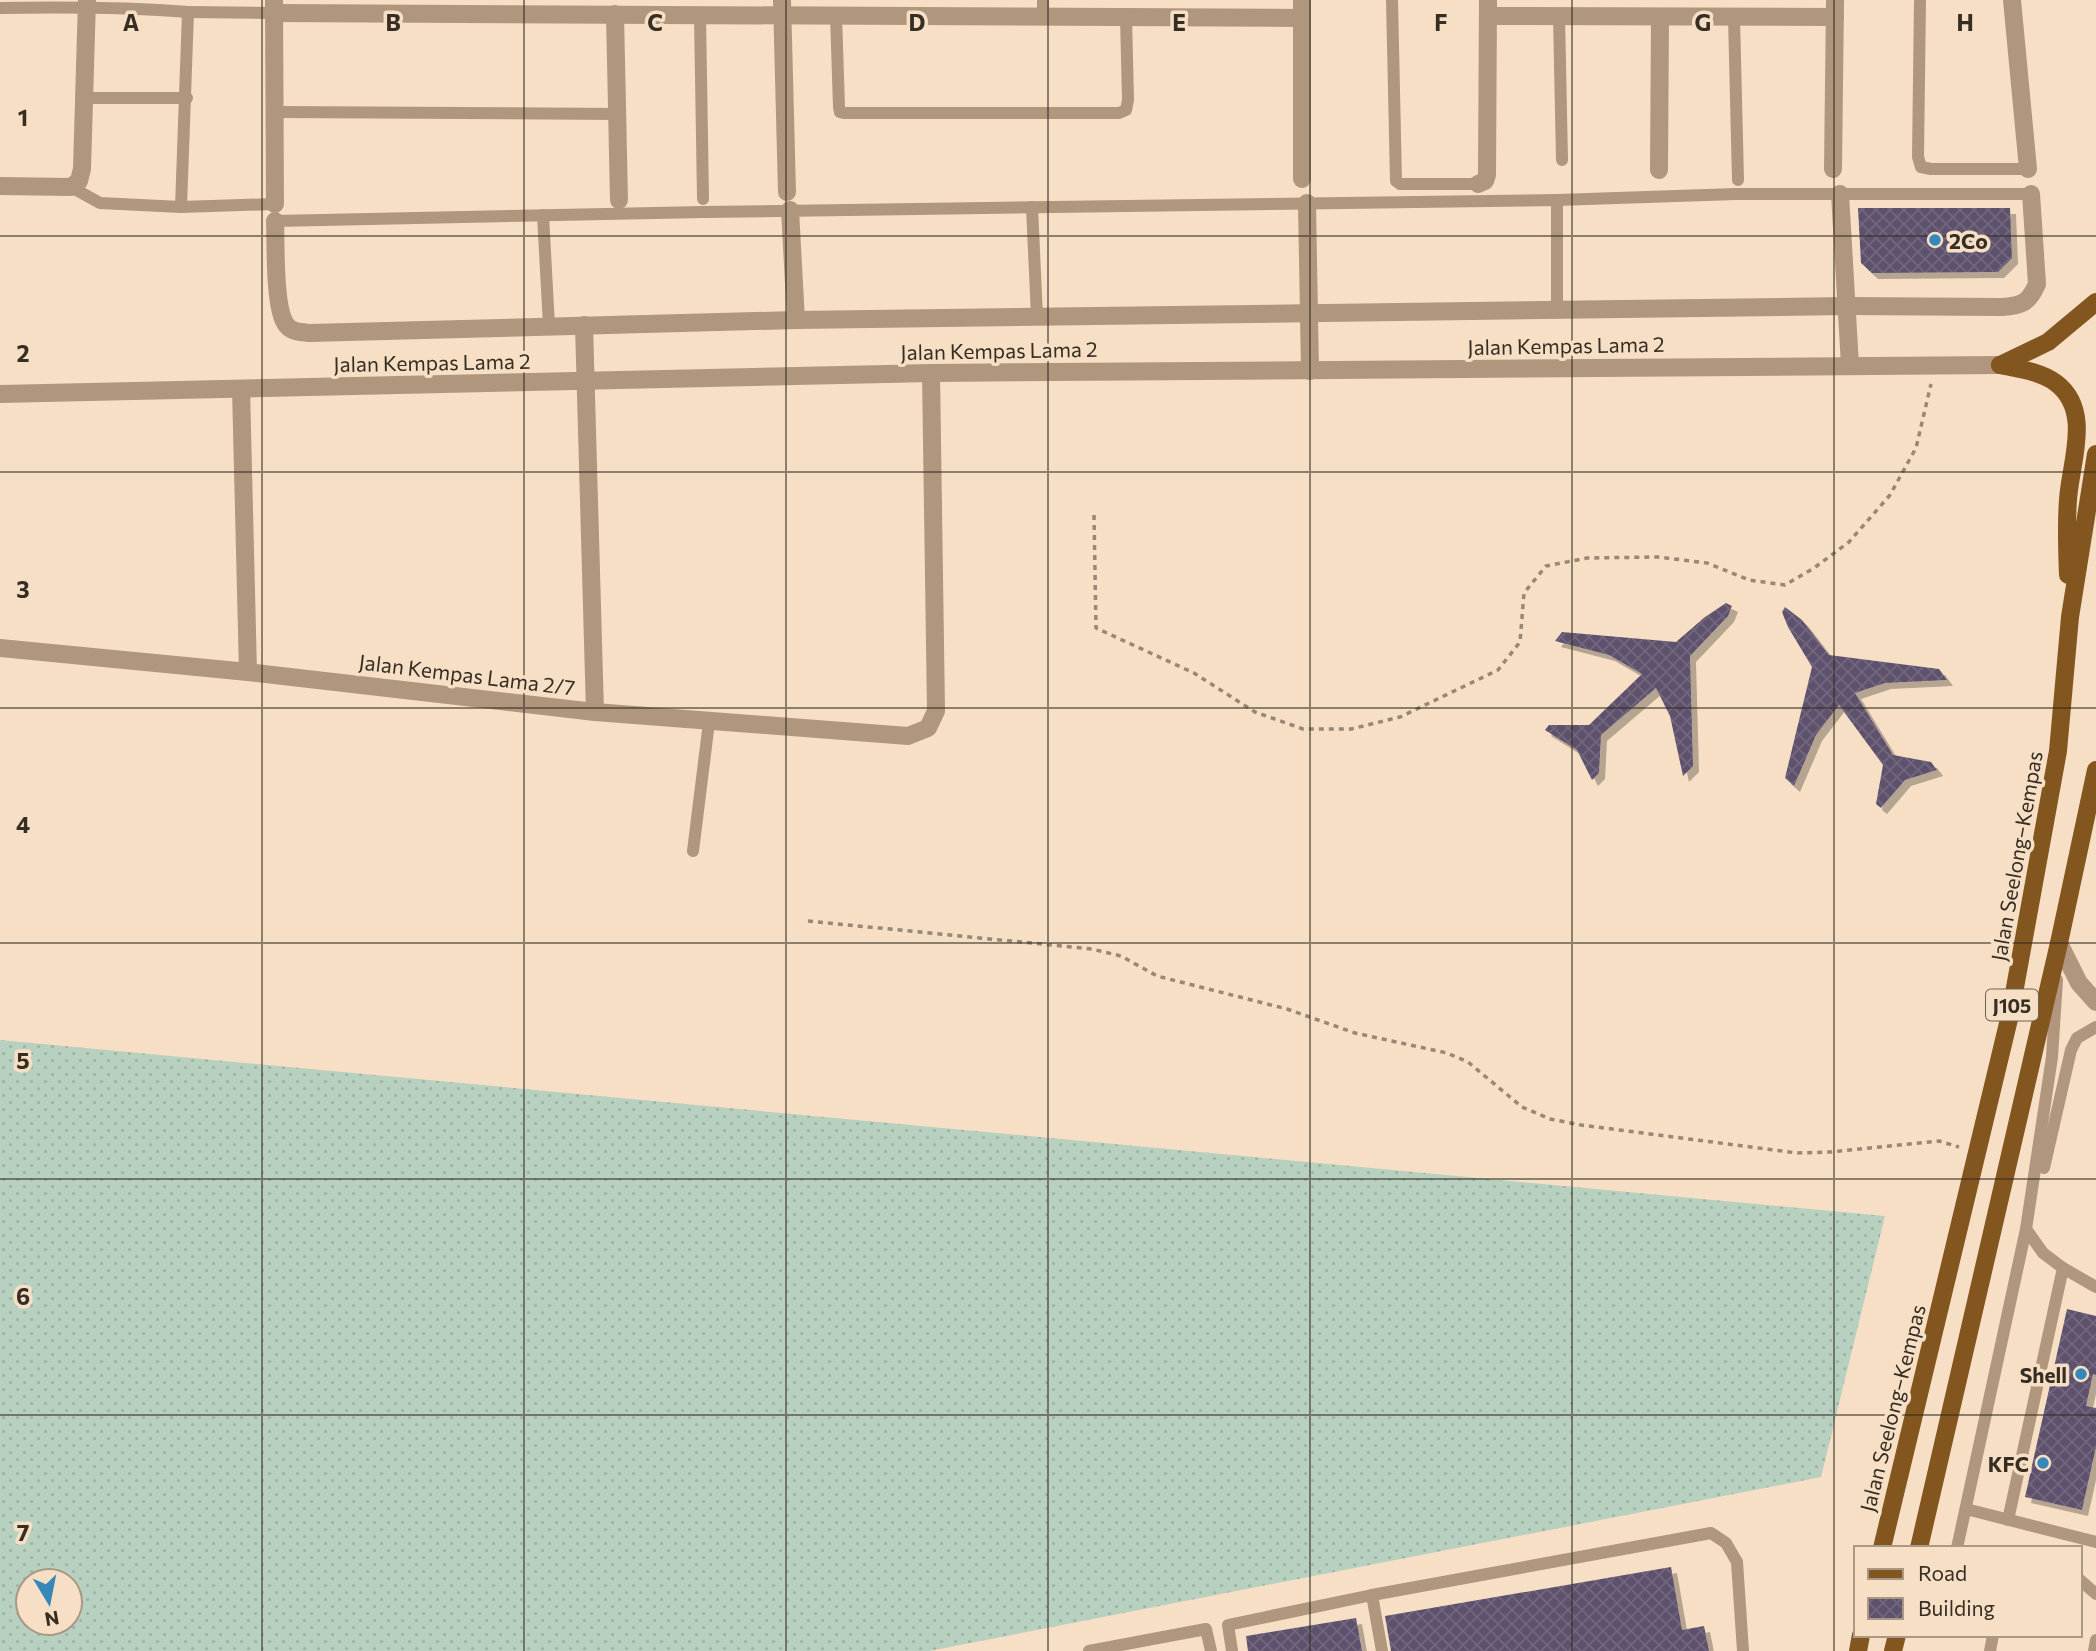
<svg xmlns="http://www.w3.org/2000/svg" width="2096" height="1651" font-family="Commissioner,sans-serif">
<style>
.grass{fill:url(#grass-dots);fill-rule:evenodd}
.building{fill:url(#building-cross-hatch);filter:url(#shadow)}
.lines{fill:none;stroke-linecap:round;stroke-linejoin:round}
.path{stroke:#978774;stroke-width:3.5;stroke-dasharray:5 5;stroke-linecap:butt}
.service{stroke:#b0967c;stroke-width:12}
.minor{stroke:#b0967c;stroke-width:18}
.primary{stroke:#83561f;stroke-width:18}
.grid{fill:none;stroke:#362d23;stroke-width:2;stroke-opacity:0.55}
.poi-dot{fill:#3688b9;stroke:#f6dfc4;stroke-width:2.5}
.labels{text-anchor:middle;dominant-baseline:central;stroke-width:7;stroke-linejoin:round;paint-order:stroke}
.shield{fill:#f6dfc4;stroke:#706253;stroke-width:2}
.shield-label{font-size:19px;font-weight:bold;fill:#362d23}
.poi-label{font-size:21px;font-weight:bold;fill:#362d23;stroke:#f6dfc4;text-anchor:end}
.street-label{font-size:21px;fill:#362d23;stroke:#f6dfc4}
.grid-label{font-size:23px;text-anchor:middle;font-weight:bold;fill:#362d23;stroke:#f6dfc4;stroke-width:7;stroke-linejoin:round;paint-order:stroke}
</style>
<defs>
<pattern id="grass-dots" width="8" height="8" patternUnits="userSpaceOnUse" patternTransform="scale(1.75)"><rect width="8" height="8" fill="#b7d0bf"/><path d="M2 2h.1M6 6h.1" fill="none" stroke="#9eb3a4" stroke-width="1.8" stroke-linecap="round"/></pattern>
<pattern id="building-cross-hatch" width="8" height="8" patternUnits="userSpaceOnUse" patternTransform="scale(1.75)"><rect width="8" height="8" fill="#5d516d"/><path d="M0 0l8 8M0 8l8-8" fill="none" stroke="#71677d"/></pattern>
<filter id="shadow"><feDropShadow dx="6" dy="6" stdDeviation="0" flood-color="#0004"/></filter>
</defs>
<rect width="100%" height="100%" fill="#f6dfc4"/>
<path class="grass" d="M0,1040l1885,176 -64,261 -892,174h-929zM28,1581h42v42h-42z"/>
<g class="building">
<polygon points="1858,208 2010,208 2012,258 1998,272 1872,273 1861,263"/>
<polygon points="1726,603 1732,606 1728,616 1690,656 1693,766 1683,776 1670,716 1656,688 1601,735 1599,773 1592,780 1577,750 1545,730 1549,725 1589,725 1642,674 1609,655 1555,641 1562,632 1676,642 1705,617"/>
<polygon points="1785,607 1802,620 1829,655 1939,669 1947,680 1885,683 1855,693 1893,755 1931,762 1937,770 1905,780 1881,808 1876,804 1883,765 1839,705 1816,735 1794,786 1785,778 1812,667 1788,627 1782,612"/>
<polygon points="2067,1309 2096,1316 2096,1375 2093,1374 2086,1406 2096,1408 2096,1447 2082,1510 2025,1497"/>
<polygon points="1671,1567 1682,1630 1704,1626 1709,1651 1391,1651 1385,1616"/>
<polygon points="1356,1618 1362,1651 1248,1651 1246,1636"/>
</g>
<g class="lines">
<g class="path">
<polyline points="1094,515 1096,628 1194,673 1255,712 1303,729 1351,729 1400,717 1498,670 1520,642 1524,593 1546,566 1587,558 1658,557 1707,563 1749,580 1785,585 1814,568 1849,542 1890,495 1916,448 1931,384"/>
<polyline points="808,921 1092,949 1121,956 1157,976 1287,1009 1355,1033 1447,1053 1468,1062 1522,1107 1550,1119 1581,1125 1797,1153 1831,1152 1939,1141 1959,1147"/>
</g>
<g class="service">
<polyline points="1392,0 1396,181 1400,184 1478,184"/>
<polyline points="1920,0 1918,157 1921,167 1931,169 2028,169"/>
<path d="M0,8c63,-1 125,-1 188,4l-7,195 -81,-4 -29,-16"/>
<polyline points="188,12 274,13"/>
<polyline points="700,15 703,199"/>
<polyline points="836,15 839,107 840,112 845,113 1119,113 1126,110 1128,100 1126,17"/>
<polyline points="1043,16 1043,0"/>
<polyline points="1559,16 1562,160"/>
<polyline points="1734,17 1738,180"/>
<polyline points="84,98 187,98"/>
<polyline points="276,112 618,114"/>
<polyline points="1557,200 1557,311"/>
<polyline points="181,207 275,204"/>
<polyline points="1032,207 1037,317"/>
<polyline points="543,215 549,326"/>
<polyline points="275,221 703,212 1557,200 1736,194 2031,194"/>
<polyline points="693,851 709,722"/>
<polyline points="2044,1168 2071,1050 2077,1038 2096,1027"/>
<polyline points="2026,1229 2043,1253 2063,1268 2096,1287"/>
<polyline points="1966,1509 2096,1542"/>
<polyline points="2008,1520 2063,1268"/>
<polyline points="1957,1548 2026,1229 2052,1057 2057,980"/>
<polyline points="2080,1580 2096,1594"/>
<polyline points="1089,1651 1206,1629 1211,1651"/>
<polyline points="1232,1651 1228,1625 1372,1595"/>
<polyline points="1382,1651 1372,1595 1711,1533 1726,1543 1737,1562 1743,1651"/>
<polyline points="1990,1651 1993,1635"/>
<polyline points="2094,1651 2096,1640"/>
</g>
<g class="minor">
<polyline points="274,0 275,204"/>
<polyline points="782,0 787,192"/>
<polyline points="1302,0 1302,179"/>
<polyline points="2012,0 2028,169"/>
<polyline points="274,13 1302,18"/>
<polyline points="615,14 619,200"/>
<polyline points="1488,16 1835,17"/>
<polyline points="1833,169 1835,0"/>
<polyline points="1659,170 1660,17"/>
<polyline points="1478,184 1485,181 1487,175 1488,0"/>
<polyline points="0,186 71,187 79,181 82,169 87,0"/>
<polyline points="1840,194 1850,365"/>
<polyline points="1307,203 1310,371"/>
<polyline points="790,210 796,320"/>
<path d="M275,221c1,24 -1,83 10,102 5,9 15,9 25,10l486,-13 1051,-14 155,1c19,-1 27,-4 35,-23l-6,-90"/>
<polyline points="584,325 595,712"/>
<polyline points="241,389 248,672"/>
<polyline points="0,394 931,373 2000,365"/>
<polyline points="0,648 248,672 595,712 908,736 928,728 936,711 931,373"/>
<polyline points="2059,943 2079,983 2096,1002"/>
</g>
<g class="primary">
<path d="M2000,365c18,4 40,6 56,18 37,28 14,80 12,117 -2,25 -1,50 0,75"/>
<polyline points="2000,365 2048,342 2096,302"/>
<polyline points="1882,1548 2010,1015 2058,751 2070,617 2096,454"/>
<polyline points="1919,1548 2059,943 2096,770"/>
<polyline points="1858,1651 1861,1635"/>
<polyline points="1893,1651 1897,1635"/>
</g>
</g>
<path class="grid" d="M262,0v1651M524,0v1651M786,0v1651M1048,0v1651M1310,0v1651M1572,0v1651M1834,0v1651M0,236h2096M0,472h2096M0,708h2096M0,943h2096M0,1179h2096M0,1415h2096"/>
<g class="poi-dot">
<circle cx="1935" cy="240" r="7"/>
<circle cx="2081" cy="1374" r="7"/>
<circle cx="2043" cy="1463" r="7"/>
</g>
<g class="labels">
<rect class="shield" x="1986" y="989.5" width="52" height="31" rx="5"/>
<g class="shield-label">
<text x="2012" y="1005">J105</text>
</g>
<g class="poi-label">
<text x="1949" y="240" text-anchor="start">2Co</text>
<text x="2067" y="1374">Shell</text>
<text x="2029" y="1463">KFC</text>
</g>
<g class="street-label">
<text transform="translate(1566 345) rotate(-1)">Jalan Kempas Lama 2</text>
<text transform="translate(999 350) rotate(-1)">Jalan Kempas Lama 2</text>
<text transform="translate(432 362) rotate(-1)">Jalan Kempas Lama 2</text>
<text transform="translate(467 674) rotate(7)">Jalan Kempas Lama 2/7</text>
<text transform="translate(2016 856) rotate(-80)">Jalan Seelong–Kempas</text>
<text transform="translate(1892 1408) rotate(-76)">Jalan Seelong–Kempas</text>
</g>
</g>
<g class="grid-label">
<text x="131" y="31">A</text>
<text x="393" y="31">B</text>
<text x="655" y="31">C</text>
<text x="917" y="31">D</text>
<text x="1179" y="31">E</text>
<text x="1441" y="31">F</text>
<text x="1703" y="31">G</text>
<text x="1965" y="31">H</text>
<text x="23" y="126">1</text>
<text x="23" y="362">2</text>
<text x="23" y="598">3</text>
<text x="23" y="833">4</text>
<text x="23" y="1069">5</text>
<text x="23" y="1305">6</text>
<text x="23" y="1541">7</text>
</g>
<rect x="1854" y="1546" width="228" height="91" fill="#f6dfc4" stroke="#a99884" stroke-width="2"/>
<rect x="1868" y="1569" width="35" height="10" fill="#83561f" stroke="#a99884" stroke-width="2"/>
<text x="1918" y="1581" font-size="21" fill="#362d23">Road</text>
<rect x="1868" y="1598" width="35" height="21" fill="url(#building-cross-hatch)" stroke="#a99884" stroke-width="2"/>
<text x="1918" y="1616" font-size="21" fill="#362d23">Building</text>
<g transform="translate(49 1602) rotate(170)"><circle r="33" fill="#f6dfc4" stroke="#a99884" stroke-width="2"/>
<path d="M0-5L12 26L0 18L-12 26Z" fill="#3688b9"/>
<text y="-10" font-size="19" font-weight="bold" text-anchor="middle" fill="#362d23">N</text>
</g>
</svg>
